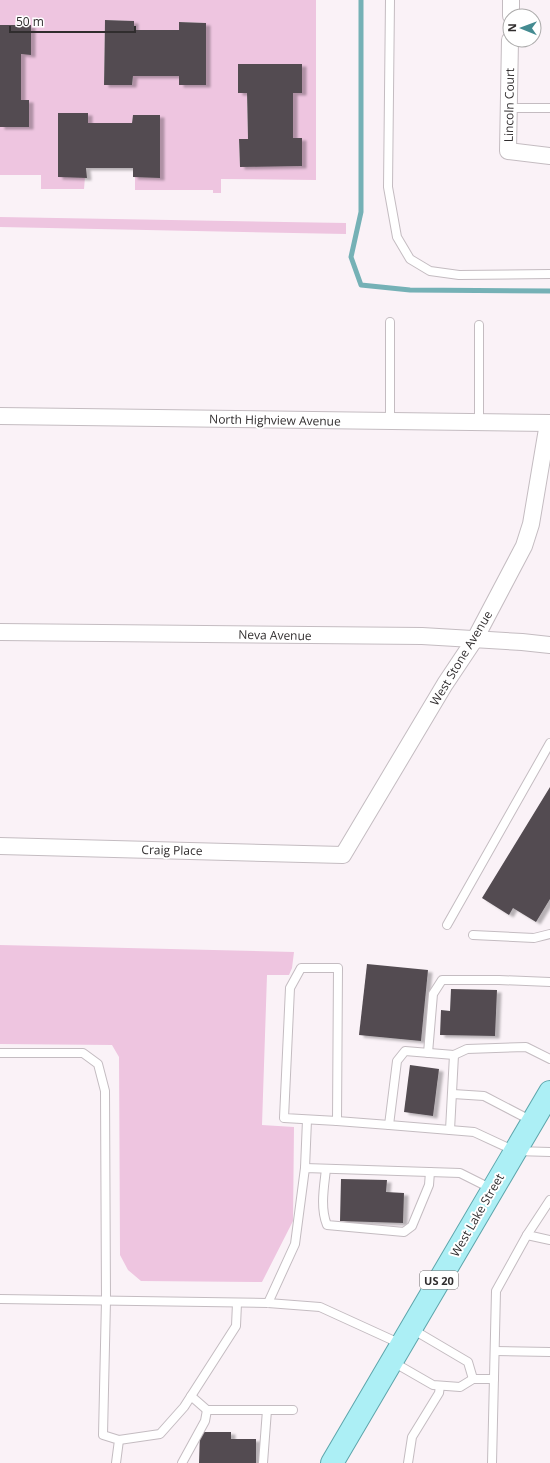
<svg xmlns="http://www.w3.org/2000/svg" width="550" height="1463" font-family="'Open Sans',sans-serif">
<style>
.green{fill:#eec5e0;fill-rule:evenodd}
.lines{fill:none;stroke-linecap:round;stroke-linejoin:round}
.stream{stroke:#75b1b6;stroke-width:5}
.building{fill:#534c51;filter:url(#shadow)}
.service-casing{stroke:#c4bcc1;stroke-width:10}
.minor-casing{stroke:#c4bcc1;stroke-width:18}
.primary-casing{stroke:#5da5ab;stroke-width:24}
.service{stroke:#fff;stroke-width:8}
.minor{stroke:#fff;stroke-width:16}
.primary{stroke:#aceff5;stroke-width:22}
.labels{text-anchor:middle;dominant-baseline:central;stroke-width:4;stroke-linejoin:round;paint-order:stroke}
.shield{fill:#fff;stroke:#6e6c6d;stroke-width:1}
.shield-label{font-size:11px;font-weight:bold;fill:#302d2e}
.street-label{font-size:12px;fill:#302d2e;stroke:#fff}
</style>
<defs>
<filter id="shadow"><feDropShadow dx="4.5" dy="2.5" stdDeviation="1" flood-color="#0004"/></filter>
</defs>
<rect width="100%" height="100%" fill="#faf2f7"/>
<g class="green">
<path d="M0,0h316v180l-95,-1v14h-8v-3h-78v-13h25v-62h-27l-1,8h-44v-10h-30v64h27l-1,12h-43v-14h-41v-48h29v-27h-8v-46h10v-28l-31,-1zM105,20l28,1 1,9h45v-8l27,1v62h-27v-9h-46l-1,9h-28zM238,64h64v29h-9v45l9,28h-62l-1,-26 9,-1 -1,-46z"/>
<polygon points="0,217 346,223 346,234 0,227"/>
<polygon points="0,945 294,952 292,968 289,975 267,975 262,1125 294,1127 293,1221 262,1282 141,1281 128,1270 120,1255 119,1057 112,1045 0,1044"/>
</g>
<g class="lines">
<polyline class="stream" points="361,0 361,212 351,257 361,285 410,290 550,291"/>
</g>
<g class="building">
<polygon points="105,20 134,21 134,30 179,30 179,22 206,23 206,85 179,85 179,76 133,76 132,85 104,85"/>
<polygon points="0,25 31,25 31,55 21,54 21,100 29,100 29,127 0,127"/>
<polygon points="238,64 302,64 302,93 293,93 293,138 302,138 302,166 240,167 239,139 248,139 247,93 238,93"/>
<polygon points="58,113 88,113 88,123 132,123 133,115 160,115 160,178 133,177 133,168 86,168 87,178 58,177"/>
<polygon points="550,787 550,899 536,922 513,908 509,915 482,898"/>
<polygon points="367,964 428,970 421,1041 359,1035"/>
<polygon points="451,989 497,990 495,1036 440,1035 441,1010 450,1011"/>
<polygon points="410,1065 439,1069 433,1116 404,1112"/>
<polygon points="341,1179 387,1180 386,1192 404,1193 403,1223 340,1221"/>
<polygon points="200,1432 231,1432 231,1439 256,1439 256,1463 199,1463"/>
</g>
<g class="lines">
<defs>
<g id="service">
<polyline points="390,0 388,187 397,237 410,259 430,271 459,275 550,274"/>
<polyline points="509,108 550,108"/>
<polyline points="390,421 390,322"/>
<polyline points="479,422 479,325"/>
<polyline points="447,925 550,743"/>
<polyline points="473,935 534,938 550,934"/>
<polygon points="301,968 338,968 337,1121 284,1118 290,988"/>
<polyline points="0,1053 83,1053 98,1064 105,1091 106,1300 103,1435 119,1440 116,1463"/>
<polyline points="428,1053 433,994 442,980 499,980 550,982"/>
<polyline points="550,1059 526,1047 467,1049 454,1055 405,1051 397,1061 389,1125 474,1132 515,1151 550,1152"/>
<polyline points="453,1094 484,1096 532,1121"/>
<polyline points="337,1121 389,1125"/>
<polyline points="450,1130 454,1055"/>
<polyline points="305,1168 307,1120"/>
<path d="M326,1169c-2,18 -6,39 1,56l77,7 8,-6 17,-41 1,-13"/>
<polyline points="550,1200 527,1235 550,1240"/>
<polyline points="0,1299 268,1303 320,1307 401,1344"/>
<polyline points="268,1303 295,1244 305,1168 460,1173 492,1189"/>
<polyline points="412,1329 468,1362 473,1379"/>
<polyline points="495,1351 550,1352"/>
<polyline points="393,1362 433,1385 460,1387 473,1379 494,1379"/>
<polyline points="191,1396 207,1410 293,1410"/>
<polyline points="119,1440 160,1434 184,1407 236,1326 237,1303"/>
<polyline points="182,1463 205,1421 207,1410"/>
<polyline points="263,1463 267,1410"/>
<polyline points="408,1463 412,1437 439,1393 440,1386"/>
<polyline points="492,1463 496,1291 527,1235"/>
</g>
<g id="minor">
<polyline points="511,16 511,0"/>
<polyline points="510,40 508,151 550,156"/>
<polyline points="0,416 550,423"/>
<polyline points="0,632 422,636 522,642 550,645"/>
<polyline points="0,846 343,855 445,684 475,639 524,546 531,524 548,423"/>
</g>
<polyline id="primary" points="332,1463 550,1092"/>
</defs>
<use href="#service" class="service-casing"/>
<use href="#minor" class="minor-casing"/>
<use href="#primary" class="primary-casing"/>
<use href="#service" class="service"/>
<use href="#minor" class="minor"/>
<use href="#primary" class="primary"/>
</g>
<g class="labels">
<rect class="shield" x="420" y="1271" width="38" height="18" rx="3"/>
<g class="shield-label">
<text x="439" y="1280">US 20</text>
</g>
<g class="street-label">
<text transform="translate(509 105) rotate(-89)">Lincoln Court</text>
<text transform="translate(275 420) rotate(1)">North Highview Avenue</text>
<text transform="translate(275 635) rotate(1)">Neva Avenue</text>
<text transform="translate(461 658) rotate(-59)">West Stone Avenue</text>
<text transform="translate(172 850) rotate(1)">Craig Place</text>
<text transform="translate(477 1215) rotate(-60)">West Lake Street</text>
</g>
</g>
<g transform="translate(522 28) rotate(271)"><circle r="19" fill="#ffffff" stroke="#acabab"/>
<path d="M0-3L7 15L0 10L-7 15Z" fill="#448b91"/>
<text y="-6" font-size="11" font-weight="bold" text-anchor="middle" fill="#302d2e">N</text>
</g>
<path d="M10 26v6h125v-6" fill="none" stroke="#302d2e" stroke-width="2"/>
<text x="16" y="26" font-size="12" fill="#302d2e" stroke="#ffffff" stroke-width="3" paint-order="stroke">50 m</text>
</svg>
